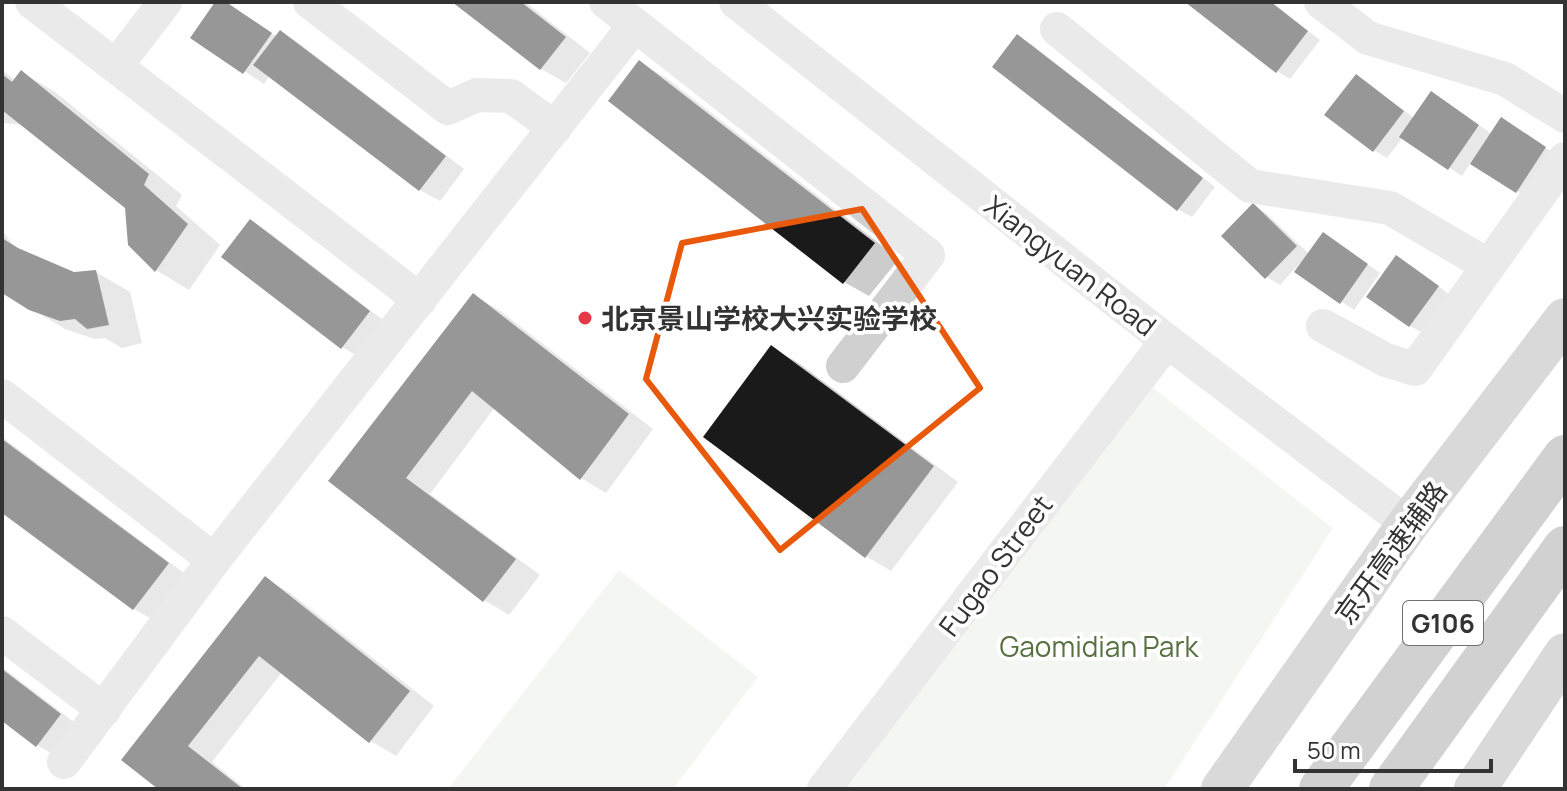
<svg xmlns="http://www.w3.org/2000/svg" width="1567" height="791" font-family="Manrope,'Noto Sans SC',sans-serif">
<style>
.green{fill:#e6ecdf}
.shadow{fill:#0003}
.building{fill:#1a1a1a}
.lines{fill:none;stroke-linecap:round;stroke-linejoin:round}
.minor{stroke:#d0d0d0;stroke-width:34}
.major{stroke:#ababab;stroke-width:42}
.highway{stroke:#9a9a9a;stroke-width:44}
.marked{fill:none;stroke:#e8590c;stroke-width:6;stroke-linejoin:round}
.poi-dot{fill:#e63946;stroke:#fff;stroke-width:3}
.labels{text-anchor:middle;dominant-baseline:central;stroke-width:8;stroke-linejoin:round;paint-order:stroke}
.shield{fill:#fff;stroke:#707070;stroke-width:2}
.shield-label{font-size:26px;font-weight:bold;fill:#333}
.street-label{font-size:28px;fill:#333;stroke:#fff}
.poi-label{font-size:28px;font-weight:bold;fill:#333;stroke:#fff;text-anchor:start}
.park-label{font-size:28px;fill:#56703f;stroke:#fff}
</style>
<rect width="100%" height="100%" fill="#fff"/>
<g class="green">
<polygon points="1139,377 1333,528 1164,789 824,789"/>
<polygon points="619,570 758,677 673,789 448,789"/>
</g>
<g class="shadow">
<polygon points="217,2 224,2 239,11 277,37 281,32 300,44 464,169 440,201 420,190 270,75 264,84 193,37"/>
<polygon points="456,2 525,2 590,53 566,83 541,69"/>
<polygon points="1188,2 1271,2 1320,40 1290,79 1277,71"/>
<polygon points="1018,37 1031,44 1215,187 1192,217 1179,210 995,67"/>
<polygon points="640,63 665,77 899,259 869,296 844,282"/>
<polygon points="2,70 15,80 21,72 55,92 182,195 176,206 220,245 189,290 156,270 127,207 24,125 2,123"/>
<polygon points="1356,77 1369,84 1414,118 1444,102 1492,134 1514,127 1558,156 1530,199 1471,162 1462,176 1403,137 1387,158 1374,150"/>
<polygon points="1253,205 1266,213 1309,254 1336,242 1380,273 1354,310 1297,272 1302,265 1300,263 1280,285 1267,277"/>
<polygon points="251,221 270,233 388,324 361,358 342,347"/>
<polygon points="2,230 13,245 28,254 73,274 96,272 130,292 142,343 122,348 105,338 95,339 65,329 2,291"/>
<polygon points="1410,265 1450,295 1423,333 1410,326"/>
<polygon points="474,295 499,310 653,429 606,493 581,478 495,407 430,494 540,575 509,615 484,600 330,481"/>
<polygon points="772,348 797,362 958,482 891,571 866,556"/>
<polygon points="2,437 192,579 159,623 134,609 2,510"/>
<polygon points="265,579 290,593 434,706 396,756 371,741 282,672 212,762 246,789 161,789"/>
<polygon points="2,667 79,726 56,756 37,745 2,718"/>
</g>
<g class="building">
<polygon points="215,2 226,2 272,33 243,74 190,38"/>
<polygon points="452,2 521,2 566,37 540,70"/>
<polygon points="1185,2 1271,2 1308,31 1276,73"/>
<polygon points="280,30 446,156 419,191 253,65"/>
<polygon points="1017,34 1203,178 1177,211 992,67"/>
<polygon points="639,60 875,243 843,284 608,101"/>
<polygon points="21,70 149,174 144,185 188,224 155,272 128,245 125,208 2,110 2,74 12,82"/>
<polygon points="1356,74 1404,111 1373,152 1324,115"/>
<polygon points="1431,91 1479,125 1448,170 1399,137"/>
<polygon points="1501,117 1546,147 1516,193 1470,164"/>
<polygon points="1253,203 1297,246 1265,279 1221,236"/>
<polygon points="250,219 370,311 341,349 221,257"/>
<polygon points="1323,232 1368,264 1340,304 1294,272"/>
<polygon points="2,238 18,248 74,272 96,270 109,325 87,329 75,319 60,321 29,310 2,293"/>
<polygon points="1396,255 1439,286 1409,327 1366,297"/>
<polygon points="473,293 629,414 580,480 472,391 406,478 516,559 483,602 328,481"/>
<polygon points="771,345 934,466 865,558 703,437"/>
<polygon points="2,439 169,563 133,610 2,513"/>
<polygon points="265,576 410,691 369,743 259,656 188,746 243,789 158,789 121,760"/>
<polygon points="2,669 61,714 36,747 2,721"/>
</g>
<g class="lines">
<g class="minor">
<polyline points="32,2 420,300"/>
<polyline points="310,2 448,108 477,95 511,96 555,128"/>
<polyline points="606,2 928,255 843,366"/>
<polyline points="736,2 1167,341 1408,524"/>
<polyline points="1321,2 1368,38 1505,79 1565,116"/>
<polyline points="1057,29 1250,186 1390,208 1489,266"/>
<polyline points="116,66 165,2"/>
<polyline points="1323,326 1386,360 1415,369 1565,159"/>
<polyline points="2,396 214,560"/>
<polyline points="2,633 104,710"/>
<polyline points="64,762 214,560 635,25"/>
<polyline points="824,789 1167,341"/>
</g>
<g class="major">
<polyline points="1222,789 1408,524 1565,319"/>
<polyline points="1475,789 1565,654"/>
</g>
<g class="highway">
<polyline points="1321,789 1565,457"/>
<polyline points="1391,789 1565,548"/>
</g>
</g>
<path d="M0 0H1567V791H0ZM862,209l118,179 -200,162 -134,-171 36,-136z" fill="#fff" fill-opacity=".55" fill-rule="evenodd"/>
<path class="marked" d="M862,209l118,179 -200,162 -134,-171 36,-136z"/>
<circle class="poi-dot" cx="585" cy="318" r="8"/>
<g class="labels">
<rect class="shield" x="1403" y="601" width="80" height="44" rx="6"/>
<g class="shield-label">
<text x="1443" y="623">G106</text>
</g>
<g class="street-label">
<text transform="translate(1071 265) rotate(38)">Xiangyuan Road</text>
<text transform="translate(1390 552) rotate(-54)">京开高速辅路</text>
<text transform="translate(995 565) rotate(-53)">Fugao Street</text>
</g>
<g class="poi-label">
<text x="601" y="318">北京景山学校大兴实验学校</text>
</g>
<g class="park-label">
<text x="1099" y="646">Gaomidian Park</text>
</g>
</g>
<rect width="1567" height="791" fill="none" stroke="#333333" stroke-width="8"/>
<path d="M1295 759v12h196v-12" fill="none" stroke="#333333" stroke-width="4"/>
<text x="1307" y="759" font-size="24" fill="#333333" stroke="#ffffff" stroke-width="6" paint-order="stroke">50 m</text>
</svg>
